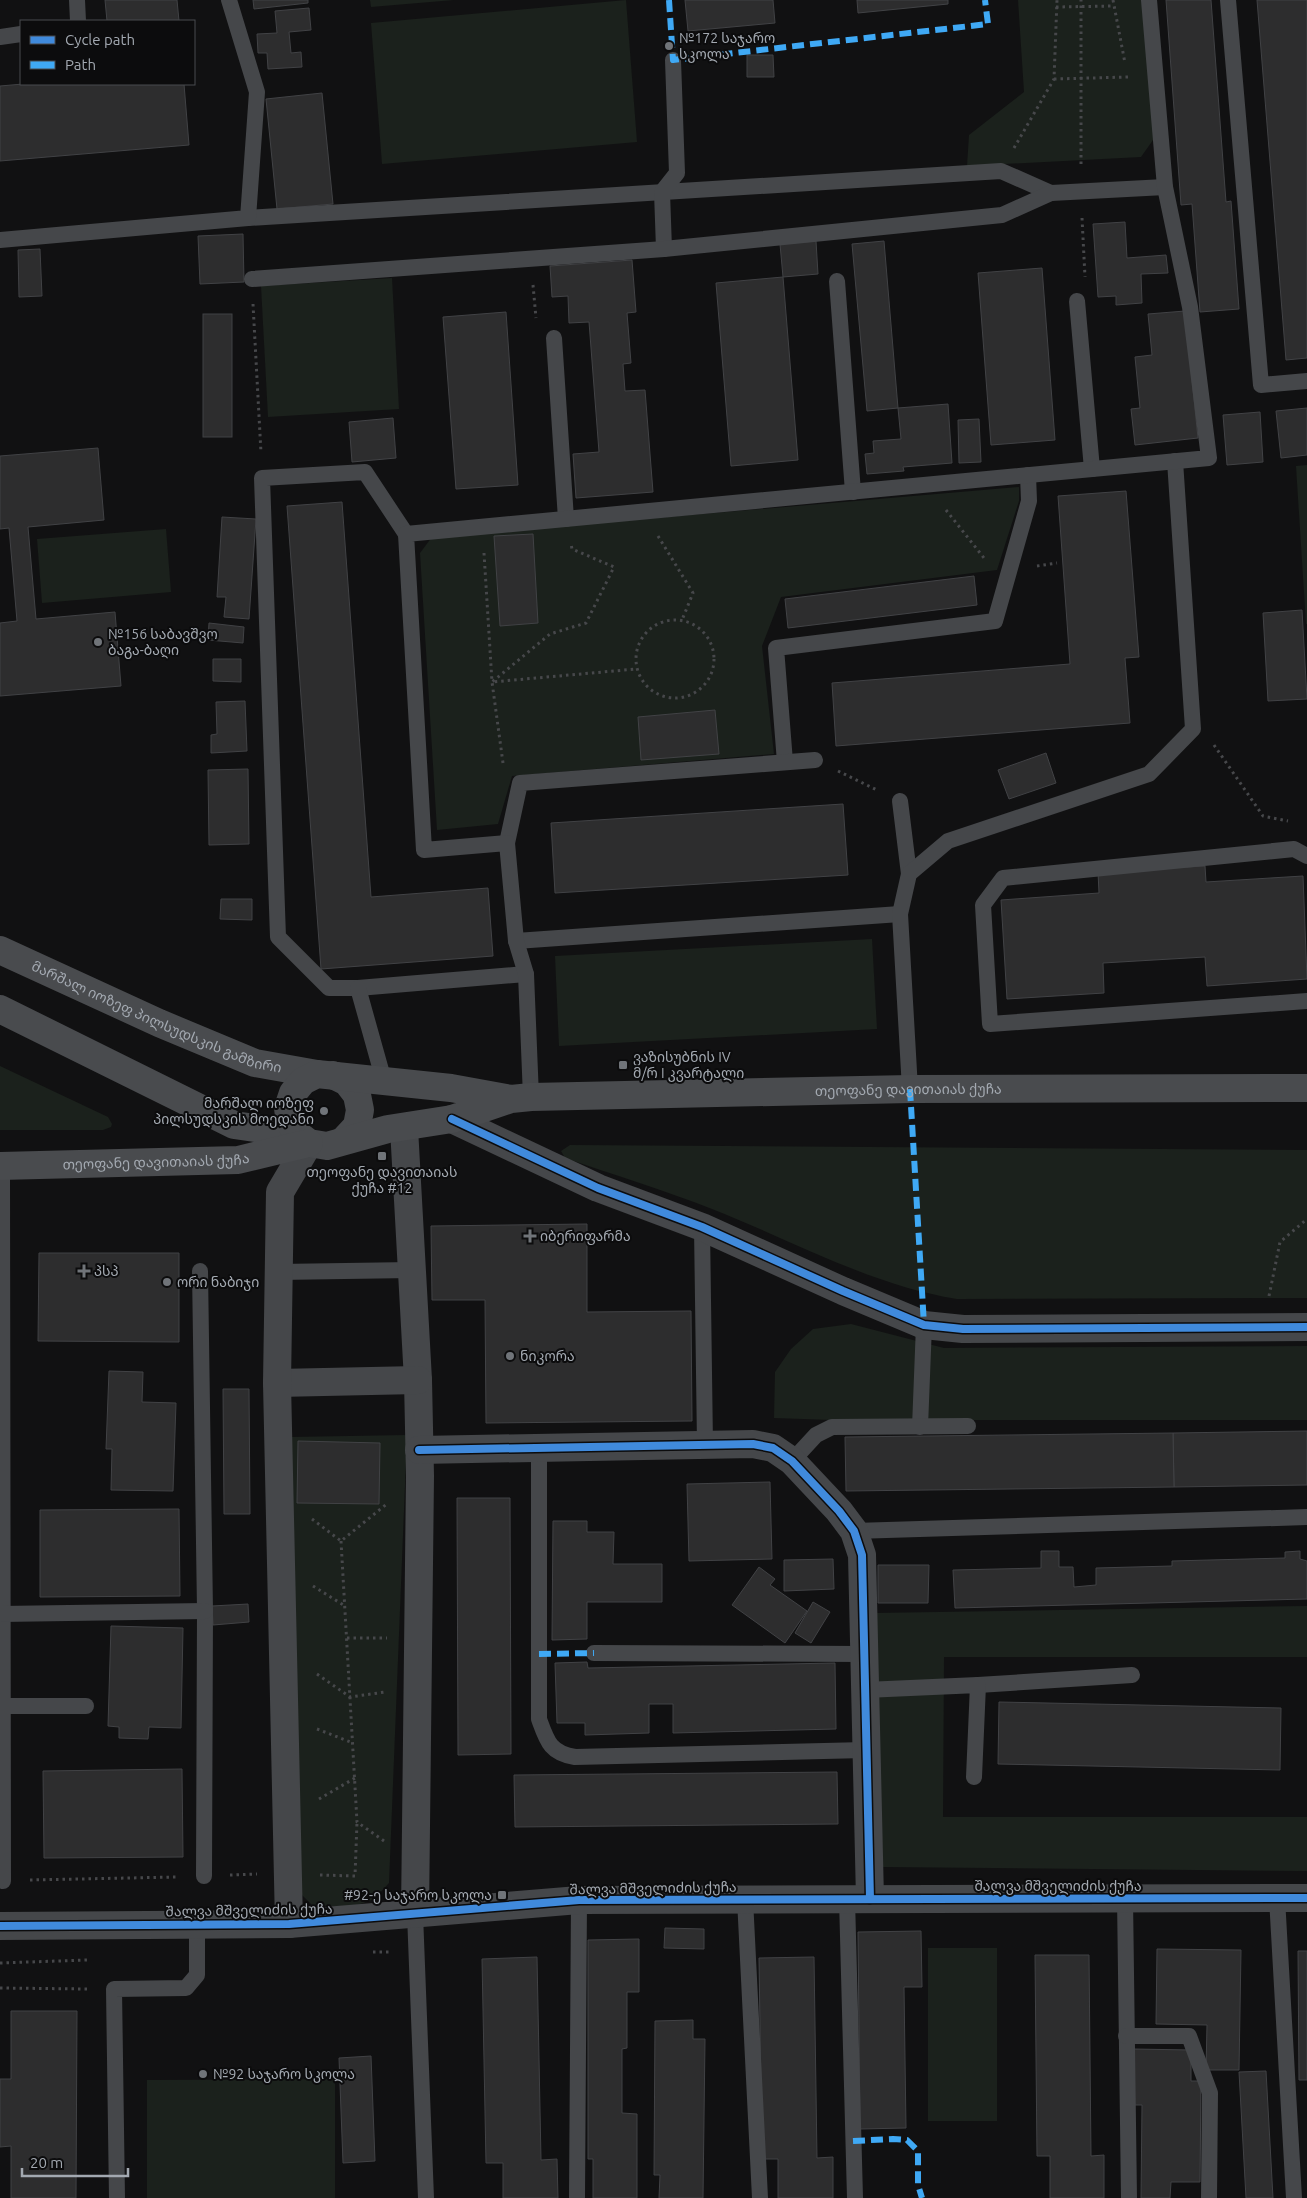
<svg xmlns="http://www.w3.org/2000/svg" width="1307" height="2198" font-family="Ubuntu,'Noto Sans Georgian',sans-serif">
<style>
.green{fill:#1b211c}
.building{fill:#2d2d2e;stroke:#414245}
.lines{fill:none;stroke-linecap:round;stroke-linejoin:round}
.path{stroke:#47484b;stroke-width:3;stroke-dasharray:2.5 4;stroke-linecap:butt}
.lane{stroke:#45474a;stroke-width:16}
.street{stroke:#45474a;stroke-width:28}
.secondary{stroke:#494b4e;stroke-width:28}
.quiet{stroke:#3fa9f5;stroke-width:6;stroke-dasharray:12 6;stroke-linecap:butt}
.cycleway-casing{stroke:#0c0c0d;stroke-width:11}
.cycleway{stroke:#408adc;stroke-width:8}
.poi-dot{fill:#707479;stroke:#0c0c0d;stroke-width:2}
.labels{text-anchor:middle;dominant-baseline:central;stroke-width:4;stroke-linejoin:round;paint-order:stroke}
.poi-label{font-size:14px;fill:#a3a9b1;stroke:#0c0c0d;text-anchor:start}
.street-label{font-size:14px;fill:#a3a9b1;stroke:#0c0c0d}
</style>
<rect width="100%" height="100%" fill="#111112"/>
<g class="green">
<polygon points="370,0 454,0 371,7"/>
<polygon points="626,0 637,142 382,164 371,23"/>
<polygon points="1018,0 1146,0 1158,133 1141,157 967,166 969,135 1024,92"/>
<polygon points="392,278 399,409 268,417 261,286"/>
<polygon points="1307,465 1307,624 1306,624 1296,466"/>
<polygon points="1019,487 1019,501 997,570 781,597 762,646 774,754 512,776 498,824 437,830 420,553 432,537"/>
<polygon points="166,529 171,592 42,603 37,539"/>
<polygon points="872,939 877,1029 559,1046 555,956"/>
<polygon points="0,1066 108,1117 112,1124 111,1127 103,1130 0,1130"/>
<path d="M570,1145l737,5v148l-350,1c-87,-14 -163,-58 -245,-90 -48,-19 -98,-34 -147,-51l-4,-7z"/>
<polygon points="851,1324 944,1348 1307,1346 1307,1420 832,1420 774,1418 775,1372 791,1349 813,1329"/>
<polygon points="407,1435 389,1883 374,1899 352,1907 312,1905 299,1892 290,1437"/>
<polygon points="1307,1606 1307,1657 944,1657 943,1817 1307,1817 1307,1871 883,1867 874,1613"/>
<rect x="928" y="1948" width="69" height="173"/>
<polygon points="335,2079 335,2198 147,2198 147,2080"/>
</g>
<g class="building">
<polygon points="105,0 177,0 179,21 107,21"/>
<polygon points="253,0 308,0 308,3 254,9"/>
<polygon points="685,0 773,0 775,23 688,31"/>
<polygon points="857,0 948,0 948,4 858,13"/>
<polygon points="1166,0 1211,0 1226,202 1231,201 1239,309 1200,312 1192,204 1181,205"/>
<polygon points="1257,0 1307,0 1307,358 1286,360"/>
<polygon points="309,8 311,30 289,32 291,53 301,52 302,67 268,69 267,53 258,53 257,34 277,33 275,11"/>
<polygon points="747,55 773,55 774,77 747,77"/>
<polygon points="23,84 184,84 189,145 0,161 0,86"/>
<polygon points="322,93 333,204 277,209 266,99"/>
<polygon points="1125,222 1127,258 1166,255 1168,273 1141,274 1142,303 1116,305 1116,296 1098,297 1093,224"/>
<polygon points="243,234 244,282 200,284 198,236"/>
<polygon points="816,241 818,274 783,277 780,244"/>
<polygon points="884,241 898,408 867,411 852,244"/>
<polygon points="40,249 42,296 19,297 18,250"/>
<polygon points="632,260 636,312 627,313 631,363 623,364 625,391 645,390 653,492 576,498 573,454 599,452 589,322 569,323 568,296 552,297 550,266"/>
<polygon points="1042,268 1055,440 991,445 978,273"/>
<polygon points="783,277 798,460 731,466 716,283"/>
<polygon points="1185,311 1198,438 1135,445 1131,409 1140,408 1135,357 1152,355 1148,314"/>
<polygon points="506,312 518,485 456,489 443,317"/>
<rect x="203" y="314" width="29" height="123"/>
<polygon points="948,404 952,463 903,467 904,471 867,474 865,454 874,453 873,441 901,439 898,408"/>
<polygon points="1307,408 1307,455 1281,458 1276,411"/>
<polygon points="1260,412 1263,462 1227,465 1223,415"/>
<polygon points="393,418 396,458 352,462 349,422"/>
<polygon points="979,419 981,462 959,463 958,420"/>
<polygon points="98,448 104,520 28,527 36,619 115,612 121,686 0,696 0,623 17,621 9,528 0,529 0,456"/>
<polygon points="1126,491 1139,657 1125,658 1130,723 836,746 832,683 1070,664 1058,496"/>
<polygon points="342,502 371,897 488,888 493,956 321,969 287,506"/>
<polygon points="222,517 256,519 249,619 224,617 226,597 217,597"/>
<polygon points="533,534 538,623 500,626 494,536"/>
<polygon points="974,576 977,605 788,628 785,599"/>
<polygon points="1302,610 1307,699 1268,701 1263,613"/>
<polygon points="209,623 244,627 243,643 208,640"/>
<polygon points="213,659 241,659 241,682 213,681"/>
<polygon points="245,701 247,751 211,753 211,735 217,734 216,702"/>
<polygon points="715,710 719,754 641,760 638,717"/>
<polygon points="1046,753 1056,783 1009,799 998,770"/>
<polygon points="248,769 249,844 209,845 208,770"/>
<polygon points="843,804 848,875 555,893 551,823"/>
<polygon points="1205,866 1206,882 1303,876 1307,979 1207,986 1205,957 1103,963 1104,993 1007,999 1001,900 1099,893 1098,872"/>
<polygon points="221,899 252,899 252,920 220,919"/>
<polygon points="587,1224 587,1312 691,1311 692,1421 486,1423 485,1300 432,1300 431,1226"/>
<polygon points="39,1253 179,1253 179,1342 38,1341"/>
<polygon points="109,1371 143,1372 142,1402 176,1403 173,1491 111,1490 112,1449 106,1449"/>
<polygon points="223,1389 249,1389 250,1514 224,1514"/>
<polygon points="1307,1431 1307,1485 1174,1487 1173,1433"/>
<polygon points="1173,1433 1174,1487 846,1491 845,1437"/>
<polygon points="298,1441 380,1443 379,1504 297,1503"/>
<polygon points="770,1482 772,1559 689,1561 687,1484"/>
<polygon points="457,1498 510,1498 511,1754 458,1755"/>
<polygon points="179,1509 180,1596 40,1597 40,1510"/>
<polygon points="553,1521 587,1521 587,1532 614,1532 613,1564 662,1564 662,1602 587,1602 587,1639 552,1640"/>
<polygon points="1041,1551 1059,1551 1059,1567 1073,1567 1074,1587 1096,1585 1096,1568 1172,1566 1172,1561 1285,1558 1285,1552 1300,1551 1300,1559 1307,1561 1307,1599 955,1608 953,1570 1041,1568"/>
<polygon points="833,1559 834,1589 784,1591 784,1560"/>
<polygon points="878,1565 929,1565 928,1603 878,1603"/>
<polygon points="759,1567 775,1579 770,1585 807,1611 785,1643 732,1605"/>
<polygon points="813,1602 830,1612 811,1643 795,1633"/>
<polygon points="248,1604 249,1622 213,1625 212,1606"/>
<polygon points="111,1626 183,1628 181,1728 149,1727 148,1739 119,1738 119,1727 108,1726"/>
<polygon points="587,1662 588,1668 835,1663 836,1729 673,1733 673,1704 649,1704 649,1733 585,1735 585,1723 557,1723 555,1663"/>
<polygon points="999,1702 1281,1708 1280,1770 998,1764"/>
<polygon points="182,1769 183,1857 44,1858 43,1771"/>
<polygon points="837,1772 838,1824 515,1827 514,1775"/>
<polygon points="665,1928 704,1929 704,1949 664,1948"/>
<polygon points="921,1931 922,1987 904,1987 906,2128 860,2129 858,1932"/>
<polygon points="639,1939 639,1992 627,1992 627,2048 622,2049 622,2113 637,2114 637,2198 593,2198 593,2159 588,2159 588,1940"/>
<polygon points="1157,1949 1241,1950 1239,2070 1206,2070 1207,2025 1156,2024"/>
<polygon points="1298,1951 1307,1951 1307,2080 1299,2080"/>
<polygon points="1035,1955 1089,1955 1091,2156 1104,2155 1104,2198 1050,2198 1050,2156 1037,2156"/>
<polygon points="537,1957 541,2160 557,2159 558,2198 503,2198 503,2163 486,2163 482,1959"/>
<polygon points="814,1957 817,2158 833,2157 833,2198 778,2198 778,2159 762,2159 759,1958"/>
<polygon points="11,2011 77,2011 76,2198 11,2198 11,2146 0,2147 0,2079 11,2079"/>
<polygon points="693,2020 693,2039 705,2039 703,2198 659,2198 660,2175 654,2175 655,2021"/>
<polygon points="1133,2049 1191,2050 1191,2081 1201,2081 1200,2182 1171,2182 1170,2198 1141,2198 1142,2105 1132,2105"/>
<polygon points="371,2056 375,2161 343,2163 339,2058"/>
<polygon points="1266,2071 1273,2198 1246,2198 1239,2072"/>
</g>
<g class="lines">
<g class="path">
<polyline points="1113,0 1125,63"/>
<polyline points="1056,7 1114,6"/>
<polyline points="1054,79 1128,77"/>
<polyline points="1014,148 1054,79 1057,0"/>
<polyline points="1081,164 1081,0"/>
<polyline points="1082,218 1085,277"/>
<polyline points="533,285 536,318"/>
<polyline points="253,304 261,453"/>
<polyline points="946,510 984,558"/>
<polyline points="658,536 693,593 682,620"/>
<polyline points="484,553 492,682 550,634 586,623 614,567 572,549 571,544"/>
<polyline points="1037,566 1057,563"/>
<circle cx="675" cy="659" r="39"/>
<polyline points="1214,745 1263,816 1288,821"/>
<polyline points="503,763 492,682 636,669"/>
<polyline points="838,771 877,790"/>
<polyline points="1269,1296 1280,1242 1307,1219"/>
<polyline points="312,1519 341,1541 388,1503"/>
<polyline points="341,1541 357,1822 384,1841"/>
<polyline points="313,1586 345,1606"/>
<polyline points="347,1638 387,1638"/>
<polyline points="317,1674 350,1697 385,1692"/>
<polyline points="317,1729 353,1743"/>
<polyline points="319,1799 355,1778"/>
<polyline points="230,1875 257,1874"/>
<polyline points="320,1875 355,1876 357,1822"/>
<polyline points="30,1880 177,1877"/>
<polyline points="373,1952 389,1952"/>
<polyline points="0,1963 87,1960"/>
<polyline points="0,1988 87,1989"/>
</g>
<g class="lane">
<polyline points="77,0 78,21"/>
<polyline points="1228,0 1261,385 1307,381"/>
<polyline points="0,37 21,34"/>
<polyline points="248,218 1001,171 1051,193"/>
<polyline points="0,240 248,218 257,92 229,0"/>
<polyline points="664,249 662,192 677,173 673,60"/>
<polyline points="252,279 664,249 1002,215 1051,193 1165,187"/>
<polyline points="837,281 853,492"/>
<polyline points="1077,301 1092,469"/>
<polyline points="554,338 566,519"/>
<polyline points="406,534 365,472 262,478 278,937 329,988 358,988 526,974"/>
<polyline points="785,762 776,648 995,621 1029,501 1028,475"/>
<polyline points="900,801 909,874"/>
<polyline points="507,843 520,783 815,760"/>
<polyline points="1307,856 1294,849 1003,878 983,905 990,1024 1307,1001"/>
<polyline points="516,941 900,914"/>
<polyline points="358,988 384,1081"/>
<polyline points="910,1089 900,914 909,874 948,841 1149,774 1193,729 1175,461"/>
<polyline points="531,1097 526,974 516,941 507,843 424,850 406,534 1209,458 1190,307 1165,187 1149,0"/>
<polyline points="2,1166 3,1881"/>
<polyline points="702,1227 705,1445"/>
<polyline points="200,1271 205,1611 204,1876"/>
<polyline points="278,1272 412,1270"/>
<polyline points="920,1427 924,1325"/>
<path d="M539,1448v271c8,22 11,34 36,38l290,-7"/>
<polyline points="792,1461 816,1435 832,1427 968,1426"/>
<polyline points="854,1531 1307,1517"/>
<polyline points="1,1614 205,1611"/>
<polyline points="594,1653 864,1654"/>
<polyline points="978,1685 1132,1675"/>
<polyline points="865,1690 978,1685 974,1777"/>
<polyline points="1,1706 86,1706"/>
<polyline points="1125,1898 1129,2198"/>
<polyline points="1277,1898 1294,2198"/>
<polyline points="745,1899 760,2198"/>
<polyline points="847,1899 855,2198"/>
<polyline points="415,1914 426,2198"/>
<polyline points="1126,2036 1189,2036 1210,2093 1209,2198"/>
<polyline points="117,2198 114,1989 186,1988 197,1975 197,1924"/>
<polyline points="577,2198 579,1900"/>
</g>
<g class="street">
<polyline points="452,1119 598,1188 702,1227 843,1291 924,1325 963,1329 1307,1327"/>
<polyline points="404,1128 418,1380 420,1476 415,1914"/>
<polyline points="277,1383 418,1380"/>
<polyline points="419,1450 753,1444 773,1448 792,1461 839,1511 854,1531 862,1555 870,1899"/>
<polyline points="289,1924 277,1383 280,1192 309,1143"/>
<polyline points="0,1926 289,1924 579,1900 1307,1898"/>
</g>
<g class="secondary">
<path id="s1" d="M0,950l159,73 96,40 62,11"/>
<polyline points="0,1009 234,1125 297,1134"/>
<polyline points="333,1075 347,1082 357,1095 360,1110 357,1126 344,1140"/>
<path id="s2" d="M511,1099l-60,-11 -134,-14 -14,7 -10,12 -5,15 2,14 7,12 12,9 18,3 61,-17 64,-10 59,-20 20,-2 379,-8 397,-1"/>
<path id="s3" d="M0,1166l238,-6 71,-17"/>
</g>
<g class="quiet">
<polyline points="669,0 673,60 988,24 985,0"/>
<polyline points="910,1089 924,1325"/>
<polyline points="539,1654 594,1653"/>
<polyline points="853,2141 893,2139 907,2140 918,2151 918,2185 922,2198"/>
</g>
<defs>
<g id="cycleway">
<polyline points="452,1119 598,1188 702,1227 843,1291 924,1325 963,1329 1307,1327"/>
<polyline points="419,1450 753,1444 773,1448 792,1461 839,1511 854,1531 862,1555 870,1899"/>
<polyline points="0,1926 289,1924 579,1900 1307,1898"/>
</g>
</defs>
<use href="#cycleway" class="cycleway-casing"/>
<use href="#cycleway" class="cycleway"/>
</g>
<g class="poi-dot">
<circle cx="669" cy="46" r="5"/>
<circle cx="98" cy="642" r="5"/>
<rect x="618" y="1060" width="10" height="10" rx="2.5"/>
<circle cx="324" cy="1111" r="5"/>
<rect x="377" y="1151" width="10" height="10" rx="2.5"/>
<path d="M527.5 1228.5h5v5h5v5h-5v5h-5v-5h-5v-5h5z"/>
<path d="M81.5 1263.5h5v5h5v5h-5v5h-5v-5h-5v-5h5z"/>
<circle cx="167" cy="1282" r="5"/>
<circle cx="510" cy="1356" r="5"/>
<rect x="497" y="1890" width="10" height="10" rx="2.5"/>
<circle cx="203" cy="2074" r="5"/>
</g>
<g class="labels">
<g class="poi-label">
<text x="679" y="38">№172 საჯარო<tspan x="679" dy="16">სკოლა</tspan></text>
<text x="108" y="634">№156 საბავშვო<tspan x="108" dy="16">ბაგა-ბაღი</tspan></text>
<text x="633" y="1057">ვაზისუბნის IV<tspan x="633" dy="16">მ/რ I კვარტალი</tspan></text>
<text x="314" y="1103" text-anchor="end">მარშალ იოზეფ<tspan x="314" dy="16">პილსუდსკის მოედანი</tspan></text>
<text x="382" y="1172" text-anchor="middle">თეოფანე დავითაიას<tspan x="382" dy="16">ქუჩა #12</tspan></text>
<text x="540" y="1236">იბერიფარმა</text>
<text x="94" y="1271">პსპ</text>
<text x="177" y="1282">ორი ნაბიჯი</text>
<text x="520" y="1356">ნიკორა</text>
<text x="492" y="1895" text-anchor="end">#92-ე საჯარო სკოლა</text>
<text x="213" y="2074">№92 საჯარო სკოლა</text>
</g>
<g class="street-label">
<text stroke="none"><textPath href="#s1" startOffset="171">მარშალ იოზეფ პილსუდსკის გამზირი</textPath></text>
<text stroke="none"><textPath href="#s2" startOffset="892">თეოფანე დავითაიას ქუჩა</textPath></text>
<text stroke="none"><textPath href="#s3" startOffset="156">თეოფანე დავითაიას ქუჩა</textPath></text>
<text x="1058" y="1886">შალვა მშველიძის ქუჩა</text>
<text transform="translate(653 1888) rotate(-1)">შალვა მშველიძის ქუჩა</text>
<text transform="translate(249 1910) rotate(-1)">შალვა მშველიძის ქუჩა</text>
</g>
</g>
<rect x="20" y="20" width="175" height="65" fill="#0c0c0d" stroke="#484b4f"/>
<rect x="30" y="36" width="25" height="8" fill="#408adc" stroke="#484b4f"/>
<text x="65" y="45" font-size="15" fill="#a3a9b1">Cycle path</text>
<rect x="30" y="61" width="25" height="8" fill="#3fa9f5" stroke="#484b4f"/>
<text x="65" y="70" font-size="15" fill="#a3a9b1">Path</text>
<path d="M22 2168v8h106v-8" fill="none" stroke="#a3a9b1" stroke-width="2.5"/>
<text x="30" y="2168" font-size="15" fill="#a3a9b1" stroke="#0c0c0d" stroke-width="4" paint-order="stroke">20 m</text>
</svg>
